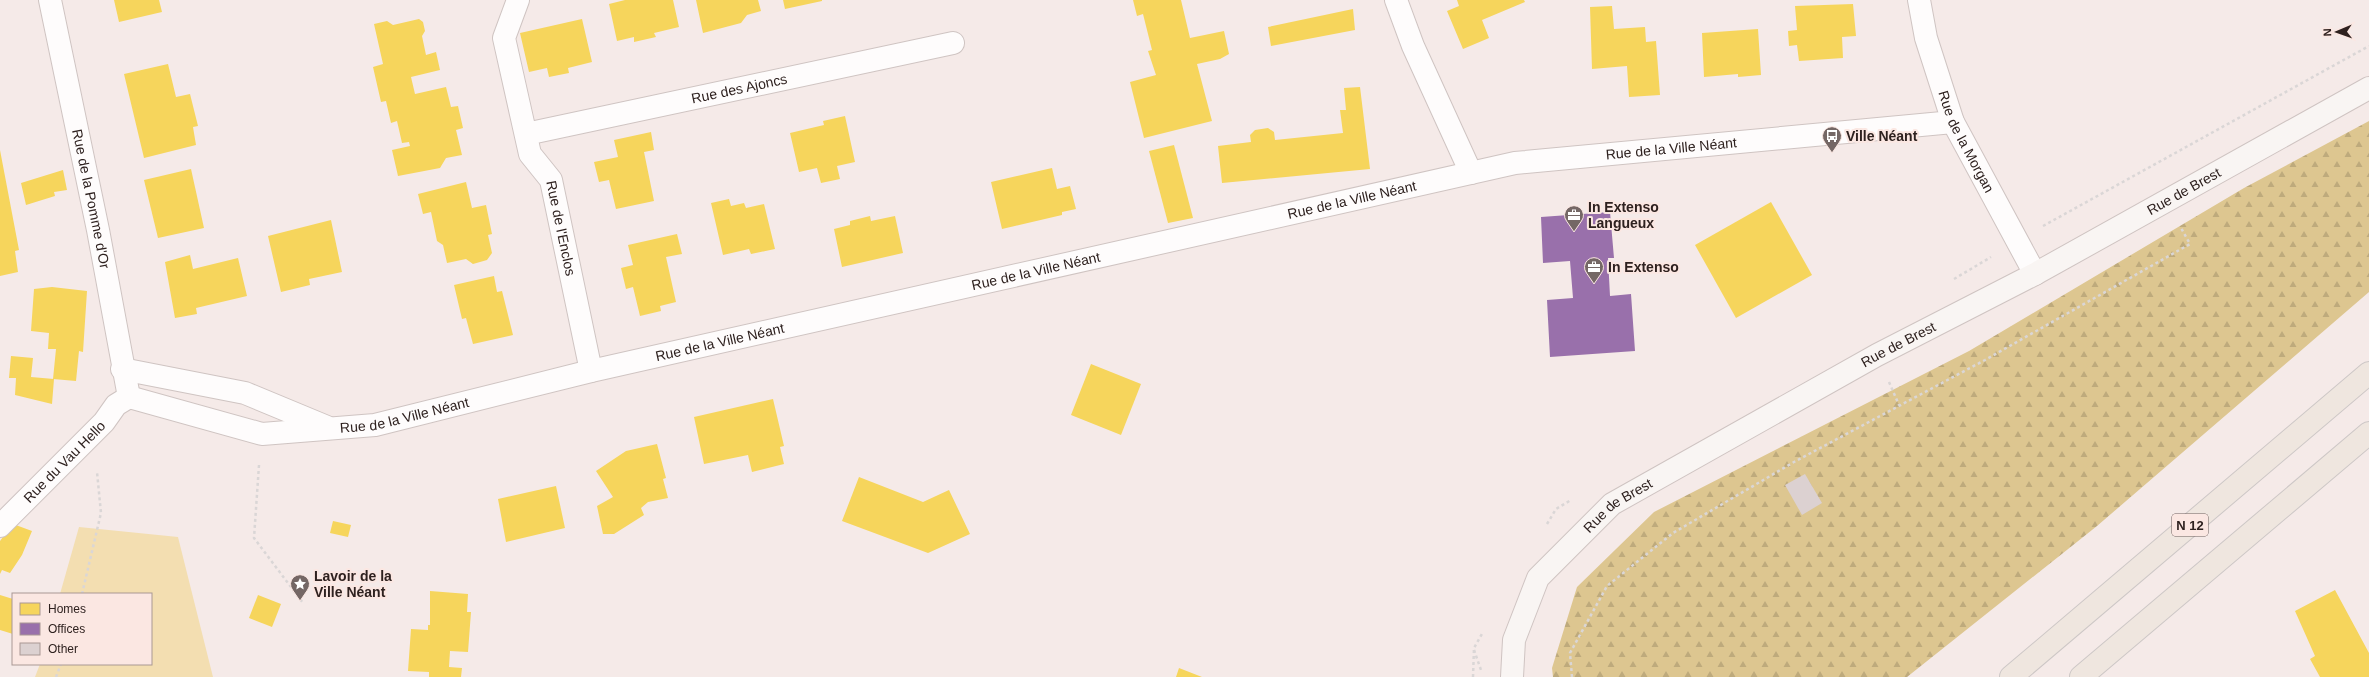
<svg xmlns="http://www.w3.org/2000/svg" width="2369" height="677" font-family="Arial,sans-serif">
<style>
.grass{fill:#f3deb1}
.forest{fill:url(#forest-firs)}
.homes{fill:#f6d55c}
.offices{fill:#9970ab}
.building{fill:#dcd1d1}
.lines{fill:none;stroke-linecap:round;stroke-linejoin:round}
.street-casing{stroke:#cfc4c2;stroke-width:24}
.secondary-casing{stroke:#cfc4c2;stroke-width:24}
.highway-casing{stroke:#cdc7c6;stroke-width:24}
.path{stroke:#dad6d6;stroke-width:2.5;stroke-dasharray:3 3;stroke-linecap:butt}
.street{stroke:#fefcfc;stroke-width:22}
.secondary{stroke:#f9f5f3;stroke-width:22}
.highway{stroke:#efe6df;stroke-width:22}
.labels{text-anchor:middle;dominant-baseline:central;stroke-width:4;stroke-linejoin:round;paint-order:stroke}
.shield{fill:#fbe7e2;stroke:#6c5c5a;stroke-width:1}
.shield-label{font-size:13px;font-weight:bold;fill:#2e211f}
.street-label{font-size:14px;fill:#2e211f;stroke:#fbe7e2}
.poi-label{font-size:14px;font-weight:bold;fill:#2e211f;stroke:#fbe7e2;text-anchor:start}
</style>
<defs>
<pattern id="forest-firs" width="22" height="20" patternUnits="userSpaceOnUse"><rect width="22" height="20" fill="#ddc690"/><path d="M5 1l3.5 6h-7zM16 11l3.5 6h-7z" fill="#beaa7c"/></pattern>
</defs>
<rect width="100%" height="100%" fill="#f5eae8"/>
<polygon class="grass" points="79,527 178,537 213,677 35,677 40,664 151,664 151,594 60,594"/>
<polygon class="forest" points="2369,121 2369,292 2097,526 1907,677 1553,677 1552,668 1577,587 1654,512 1969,351 2244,188"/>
<g class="homes">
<polygon points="114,0 159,0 162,12 119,22"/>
<polygon points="625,0 673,0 679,27 654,33 656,37 634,42 634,37 617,41 609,4"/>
<polygon points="696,0 758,0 761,11 747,15 741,23 703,33"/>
<polygon points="783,0 822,0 822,1 785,9"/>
<polygon points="1133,0 1181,0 1190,38 1224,31 1229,54 1220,59 1197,64 1212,121 1144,138 1130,82 1156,75 1148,51 1152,50 1143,14 1137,16"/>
<polygon points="1457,0 1524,0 1525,2 1482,20 1489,38 1463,49 1447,11 1459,6"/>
<polygon points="1853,4 1856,36 1842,37 1843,58 1799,61 1797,45 1789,46 1788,31 1797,30 1795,6"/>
<polygon points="1612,6 1614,29 1645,27 1646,42 1656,41 1660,95 1629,97 1627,66 1592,69 1590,7"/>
<polygon points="1353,9 1355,30 1271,46 1268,27"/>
<polygon points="419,19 423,22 425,31 422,36 426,55 436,52 440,70 411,77 415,94 446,87 451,107 458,106 463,128 456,130 462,155 446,158 440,168 398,176 392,150 410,146 409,142 402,143 397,121 391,123 386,101 381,102 373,67 383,64 374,24 387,21 393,25"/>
<polygon points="582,19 592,62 568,68 569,73 549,77 547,68 529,72 520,33"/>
<polygon points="1758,29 1761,75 1738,77 1738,74 1704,77 1702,33"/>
<polygon points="168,64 176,97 190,94 198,126 193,127 196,145 144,158 124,74"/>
<polygon points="1360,87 1370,169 1222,183 1218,146 1251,142 1250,135 1255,130 1268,128 1274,132 1275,140 1343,133 1340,110 1346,110 1344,88"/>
<polygon points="845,116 855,162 837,166 840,179 821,183 817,168 799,172 790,133 824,125 823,121"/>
<polygon points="651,132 654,150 644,152 654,201 616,209 609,180 599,182 594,162 618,157 614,140"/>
<polygon points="1174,145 1193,218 1168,223 1149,151"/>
<polygon points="0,150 19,250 15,251 18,272 0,276"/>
<polygon points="1052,168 1057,189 1070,186 1076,209 1062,212 1062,215 1002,229 991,182"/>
<polygon points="191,169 204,228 158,238 144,180"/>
<polygon points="63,170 67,190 54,192 55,196 26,205 21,183"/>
<polygon points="466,182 472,208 486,205 492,234 488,235 492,253 487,260 473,264 466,259 447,263 443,245 437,241 431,212 423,214 418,194"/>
<polygon points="729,199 731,206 744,203 746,208 764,204 775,249 751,254 749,249 723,255 711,203"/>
<polygon points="1771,202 1812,275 1736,318 1695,245"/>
<polygon points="870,216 871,221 895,216 903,253 842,267 834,229 850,225 850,221"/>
<polygon points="331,220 342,272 309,279 310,285 281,292 268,236"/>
<polygon points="677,234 682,254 666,257 676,302 660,306 661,311 640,316 633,287 626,289 621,268 633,265 628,245"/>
<polygon points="190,255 193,269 238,258 247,296 196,308 197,314 175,318 165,262"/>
<polygon points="494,276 497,292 502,291 513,335 473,344 466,318 462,319 454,285"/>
<polygon points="52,287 87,291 83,352 79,351 76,381 53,379 56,349 48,349 49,333 31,331 34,289"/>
<polygon points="11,356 33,358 31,377 54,379 52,404 15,395 16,378 9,378"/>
<polygon points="1091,364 1141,384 1121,435 1071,415"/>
<polygon points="773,399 784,446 780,447 784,464 752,472 748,455 704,464 694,417"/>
<polygon points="657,444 666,478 663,479 668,498 648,502 641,508 644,515 614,534 603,534 597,506 613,497 596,471 626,451"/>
<polygon points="859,477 923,502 949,490 970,534 928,553 842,521"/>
<polygon points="556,486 565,528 506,542 498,499"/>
<polygon points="333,521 351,525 348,537 330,533"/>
<polygon points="13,524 32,531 22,555 10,573 2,570 0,574 0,541"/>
<polygon points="2335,590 2369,653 2369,677 2320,677 2310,659 2315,656 2295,611"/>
<polygon points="430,591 468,594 467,612 471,612 468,652 450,651 449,667 462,668 461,677 429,677 429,672 408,671 411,629 428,630 428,625 430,625"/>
<polygon points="0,595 13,599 13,634 0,630"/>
<polygon points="258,595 281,604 272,627 249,618"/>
<polygon points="1179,668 1202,677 1176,677"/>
</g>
<polygon class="offices" points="1610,212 1614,258 1608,258 1610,296 1631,294 1635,351 1550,357 1547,300 1573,298 1570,261 1543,263 1541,217"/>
<polygon class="building" points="1805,474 1822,503 1802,515 1785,485"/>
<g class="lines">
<defs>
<g id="street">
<path id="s1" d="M50,0l48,230 31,167"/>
<path id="s2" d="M518,0l-14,38 26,116 21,26 40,191"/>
<polyline points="1396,0 1413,46 1471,173"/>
<path id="s3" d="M1919,0l7,38 27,84 82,152"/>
<path id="s4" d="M526,134l427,-91"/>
<polyline points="122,369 245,393 327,427"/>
<path id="s5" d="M129,397l133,37 113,-9 216,-54 924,-208 438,-41"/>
<path id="s6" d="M0,526l104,-104 12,-17 13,-8"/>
</g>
<g id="secondary">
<path id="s7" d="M1512,677l2,-37 24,-62 74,-74 265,-149 158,-81 334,-186"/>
</g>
<g id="highway">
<polyline points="2011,677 2369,373"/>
<polyline points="2081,677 2369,433"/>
</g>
</defs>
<use href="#street" class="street-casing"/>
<use href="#secondary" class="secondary-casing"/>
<use href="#highway" class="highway-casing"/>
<g class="path">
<polyline points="2043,226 2369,46"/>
<polyline points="1954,279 1991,257"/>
<polyline points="1889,382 1899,405"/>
<polyline points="259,465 254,538 303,603"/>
<polyline points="1547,524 1556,509 1571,500"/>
<polyline points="82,594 101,513 97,472"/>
<polyline points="1474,650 1481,670"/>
<polyline points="56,677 61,664"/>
<polyline points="1473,677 1474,648 1483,632"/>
<polyline points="1572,677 1570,653 1607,586 1673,533 1794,462 1985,360 2190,244 2181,228"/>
</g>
<use href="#street" class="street"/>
<use href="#secondary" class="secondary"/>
<use href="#highway" class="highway"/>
</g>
<defs>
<symbol id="bus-pin" viewBox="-11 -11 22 30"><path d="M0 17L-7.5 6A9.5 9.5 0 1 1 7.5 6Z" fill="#746765" stroke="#fbe7e2"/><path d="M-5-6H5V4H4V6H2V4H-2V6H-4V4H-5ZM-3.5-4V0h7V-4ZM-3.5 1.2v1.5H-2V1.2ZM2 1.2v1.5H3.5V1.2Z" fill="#fff"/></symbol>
<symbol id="office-pin" viewBox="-11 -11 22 30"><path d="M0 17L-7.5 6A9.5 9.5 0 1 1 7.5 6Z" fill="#746765" stroke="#fbe7e2"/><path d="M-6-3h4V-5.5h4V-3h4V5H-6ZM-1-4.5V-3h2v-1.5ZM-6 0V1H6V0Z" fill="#fff"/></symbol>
<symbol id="sight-pin" viewBox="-11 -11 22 30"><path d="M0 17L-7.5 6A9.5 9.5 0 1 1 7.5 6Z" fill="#746765" stroke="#fbe7e2"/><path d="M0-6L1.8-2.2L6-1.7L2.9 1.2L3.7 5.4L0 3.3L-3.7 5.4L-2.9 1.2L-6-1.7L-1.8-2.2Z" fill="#fff"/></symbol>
</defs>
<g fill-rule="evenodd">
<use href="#bus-pin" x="1821" y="125" width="22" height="30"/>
<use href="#office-pin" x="1563" y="204" width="22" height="30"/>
<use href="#office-pin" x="1583" y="256" width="22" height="30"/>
<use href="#sight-pin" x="289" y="573" width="22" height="30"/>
</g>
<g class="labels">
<rect class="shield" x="2172" y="514" width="36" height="22" rx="3"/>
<g class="shield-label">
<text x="2190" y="525">N 12</text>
</g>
<g class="street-label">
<text stroke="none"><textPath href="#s4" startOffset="218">Rue des Ajoncs</textPath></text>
<text stroke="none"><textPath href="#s3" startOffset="150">Rue de la Morgan</textPath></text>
<text stroke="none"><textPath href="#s5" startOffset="1578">Rue de la Ville Néant</textPath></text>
<text stroke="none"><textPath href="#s7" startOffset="860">Rue de Brest</textPath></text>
<text stroke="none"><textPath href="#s1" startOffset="203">Rue de la Pomme d'Or</textPath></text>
<text stroke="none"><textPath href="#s5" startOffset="1254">Rue de la Ville Néant</textPath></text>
<text stroke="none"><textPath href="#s2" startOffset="242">Rue de l'Enclos</textPath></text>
<text stroke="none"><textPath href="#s5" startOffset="930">Rue de la Ville Néant</textPath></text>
<text stroke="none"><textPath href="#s5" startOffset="606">Rue de la Ville Néant</textPath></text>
<text stroke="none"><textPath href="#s7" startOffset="536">Rue de Brest</textPath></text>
<text stroke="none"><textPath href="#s5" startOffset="282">Rue de la Ville Néant</textPath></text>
<text stroke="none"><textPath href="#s6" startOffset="91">Rue du Vau Hello</textPath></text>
<text stroke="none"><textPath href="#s7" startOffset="212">Rue de Brest</textPath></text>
</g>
<g class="poi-label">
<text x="1846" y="136">Ville Néant</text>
<text x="1588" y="207">In Extenso<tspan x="1588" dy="16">Langueux</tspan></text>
<text x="1608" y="267">In Extenso</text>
<text x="314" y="576">Lavoir de la<tspan x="314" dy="16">Ville Néant</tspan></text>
</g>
</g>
<rect x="12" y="593" width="140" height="72" fill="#fbe7e2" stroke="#a99894"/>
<rect x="20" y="603" width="20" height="12" fill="#f6d55c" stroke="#a99894"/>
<text x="48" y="613" font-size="12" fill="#2e211f">Homes</text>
<rect x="20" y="623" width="20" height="12" fill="#9970ab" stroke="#a99894"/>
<text x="48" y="633" font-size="12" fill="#2e211f">Offices</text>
<rect x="20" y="643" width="20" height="12" fill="#dcd1d1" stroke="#a99894"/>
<text x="48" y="653" font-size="12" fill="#2e211f">Other</text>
<g transform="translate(2337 32) rotate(268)" stroke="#fbe7e2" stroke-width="3" paint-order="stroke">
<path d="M0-3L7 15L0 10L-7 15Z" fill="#2e211f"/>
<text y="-6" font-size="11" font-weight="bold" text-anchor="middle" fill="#2e211f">N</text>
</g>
</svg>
